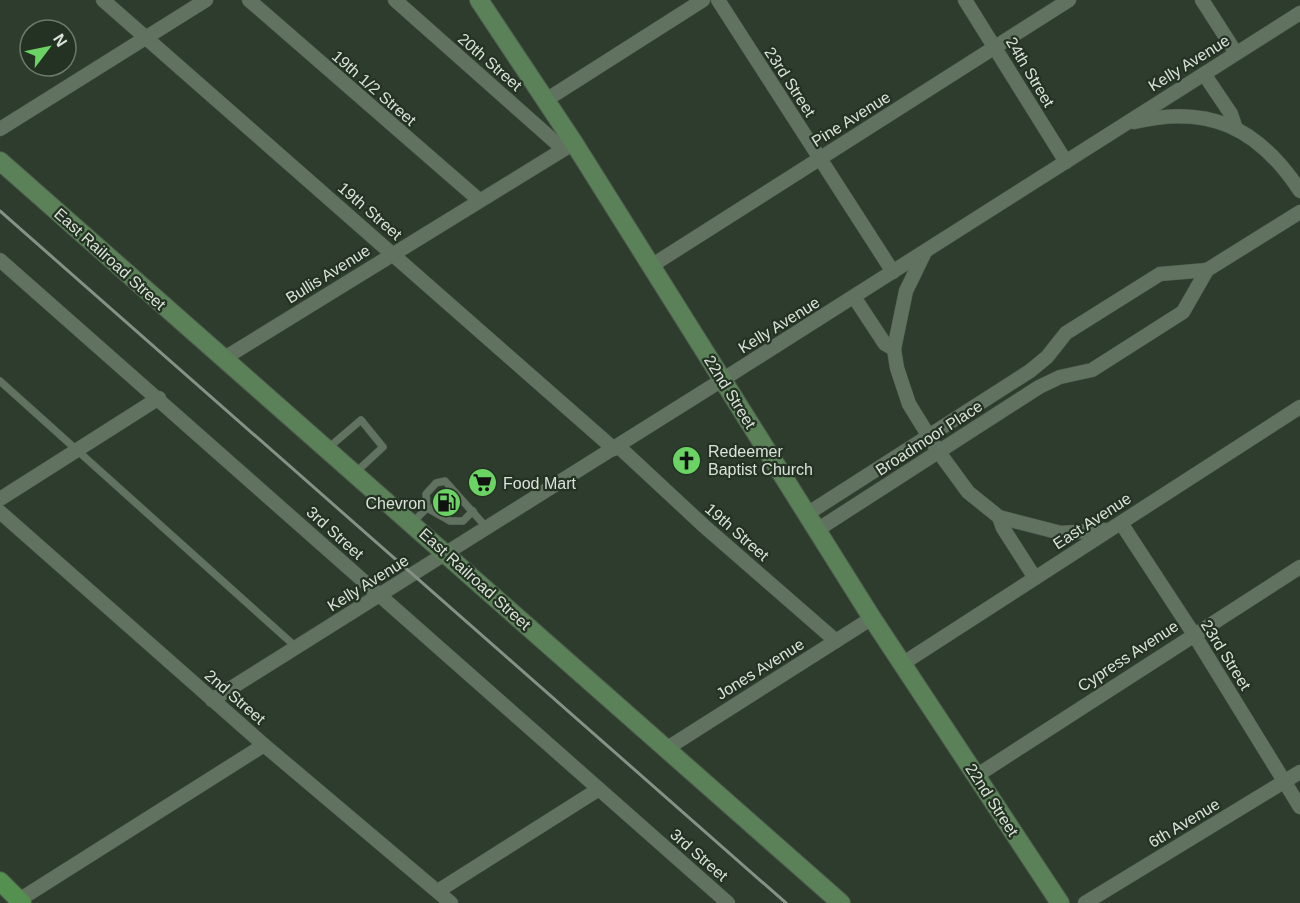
<svg xmlns="http://www.w3.org/2000/svg" width="1300" height="903" font-family="Arial,sans-serif">
<style>
.lines{fill:none;stroke-linecap:round;stroke-linejoin:round}
.lane-casing{stroke:#4c594b;stroke-width:8}
.street-casing{stroke:#4c594b;stroke-width:15}
.secondary-casing{stroke:#4c594b;stroke-width:20}
.primary-casing{stroke:#4c594b;stroke-width:20}
.lane{stroke:#617260;stroke-width:7}
.street{stroke:#617260;stroke-width:14}
.secondary{stroke:#5a8158;stroke-width:18}
.primary{stroke:#549150;stroke-width:18}
.rail{stroke:#859184;stroke-width:3}
.labels{text-anchor:middle;dominant-baseline:central;stroke-width:4.5;stroke-linejoin:round;paint-order:stroke}
.street-label{font-size:16px;fill:#dae3d8;stroke:#233222}
.poi-label{font-size:16px;fill:#dae3d8;stroke:#233222;text-anchor:start}
</style>
<rect width="100%" height="100%" fill="#2d3c2c"/>
<g class="lines">
<defs>
<g id="lane">
<polyline points="0,381 296,647"/>
<polyline points="327,449 361,420 383,447 355,473"/>
<polyline points="427,508 450,521 463,521 473,511"/>
<polyline points="431,510 437,503"/>
<polyline points="412,523 427,508 426,494 436,483 445,481 487,528"/>
</g>
<g id="street">
<polyline points="103,0 614,449"/>
<polyline points="249,0 479,200"/>
<polyline points="395,0 563,149"/>
<polyline points="718,0 893,272"/>
<polyline points="965,0 1066,162"/>
<polyline points="1202,0 1236,53"/>
<polyline points="1204,74 1231,114 1235,126"/>
<polyline points="546,100 703,0"/>
<path d="M1134,122c74,-18 124,5 166,69"/>
<polyline points="0,129 206,0"/>
<polyline points="0,260 728,903"/>
<polyline points="651,266 1069,0"/>
<polyline points="854,297 885,344 894,349 897,368 909,404 938,451 968,492 999,517 1003,528 1035,578"/>
<polyline points="894,349 906,291 925,252"/>
<polyline points="223,359 574,143"/>
<polyline points="618,446 704,526 836,641"/>
<polyline points="0,499 159,398"/>
<polyline points="0,512 264,745 451,903"/>
<polyline points="807,514 1030,371 1047,357 1066,333 1160,274 1207,270"/>
<polyline points="999,517 1061,533 1106,530"/>
<polyline points="1121,523 1193,633 1300,807"/>
<polyline points="817,530 1039,387 1060,377 1092,370 1183,312 1207,270 1300,212"/>
<polyline points="902,664 1300,407"/>
<polyline points="212,700 722,380 1300,13"/>
<polyline points="666,749 872,618"/>
<polyline points="976,776 1300,567"/>
<polyline points="438,891 599,789"/>
<polyline points="19,900 264,745"/>
<polyline points="1085,903 1300,772"/>
</g>
<g id="secondary">
<polyline points="479,0 574,143 872,618 1060,903"/>
<polyline points="0,161 841,903"/>
</g>
<polyline id="primary" points="0,881 22,903"/>
</defs>
<use href="#lane" class="lane-casing"/>
<use href="#street" class="street-casing"/>
<use href="#secondary" class="secondary-casing"/>
<use href="#primary" class="primary-casing"/>
<use href="#lane" class="lane"/>
<use href="#street" class="street"/>
<use href="#secondary" class="secondary"/>
<use href="#primary" class="primary"/>
<polyline class="rail" points="0,211 786,903"/>
</g>
<defs>
<symbol id="church-disc" viewBox="-11 -11 22 22"><circle r="9.5" fill="#6ad363" stroke="#233222"/><path d="M-1.2-6h2.4v3.5h3.3v2.4h-3.3V6h-2.4V-.1h-3.3v-2.4h3.3Z" fill="#111"/></symbol>
<symbol id="supermarket-disc" viewBox="-11 -11 22 22"><circle r="9.5" fill="#6ad363" stroke="#233222"/><path d="M-6-5.5h2.5l.6 2H6L4.5 2H-2.5L-4.4-4H-6ZM-1.5 3.2a1.3 1.3 0 1 0 .1 0ZM3 3.2a1.3 1.3 0 1 0 .1 0Z" fill="#111"/></symbol>
<symbol id="fuel-disc" viewBox="-11 -11 22 22"><circle r="9.5" fill="#6ad363" stroke="#233222"/><path d="M-5.5-6h7V0h2V4h1.3V-2.5L3-4.5l.8-.8L6-3V5H2.5V1h-1V6h-7ZM-4.2-4.7v3.2H.2V-4.7Z" fill="#111"/></symbol>
</defs>
<g fill-rule="evenodd">
<use href="#church-disc" x="670" y="444" width="33" height="33"/>
<use href="#supermarket-disc" x="466" y="466" width="33" height="33"/>
<use href="#fuel-disc" x="430" y="486" width="33" height="33"/>
</g>
<g class="labels">
<g class="street-label">
<text transform="translate(490 62) rotate(41)">20th Street</text>
<text transform="translate(1189 63) rotate(-32)">Kelly Avenue</text>
<text transform="translate(1030 72) rotate(59)">24th Street</text>
<text transform="translate(790 82) rotate(57)">23rd Street</text>
<text transform="translate(374 88) rotate(41)">19th 1/2 Street</text>
<text transform="translate(851 119) rotate(-32)">Pine Avenue</text>
<text transform="translate(370 211) rotate(41)">19th Street</text>
<text transform="translate(110 259) rotate(42)">East Railroad Street</text>
<text transform="translate(328 274) rotate(-32)">Bullis Avenue</text>
<text transform="translate(779 325) rotate(-32)">Kelly Avenue</text>
<text transform="translate(730 392) rotate(58)">22nd Street</text>
<text transform="translate(929 438) rotate(-33)">Broadmoor Place</text>
<text transform="translate(1092 521) rotate(-33)">East Avenue</text>
<text transform="translate(737 532) rotate(41)">19th Street</text>
<text transform="translate(335 533) rotate(42)">3rd Street</text>
<text transform="translate(475 579) rotate(42)">East Railroad Street</text>
<text transform="translate(368 583) rotate(-32)">Kelly Avenue</text>
<text transform="translate(1226 655) rotate(58)">23rd Street</text>
<text transform="translate(1128 656) rotate(-33)">Cypress Avenue</text>
<text transform="translate(760 669) rotate(-32)">Jones Avenue</text>
<text transform="translate(235 697) rotate(41)">2nd Street</text>
<text transform="translate(992 800) rotate(57)">22nd Street</text>
<text transform="translate(1184 823) rotate(-31)">6th Avenue</text>
<text transform="translate(699 855) rotate(41)">3rd Street</text>
</g>
<g class="poi-label">
<text x="708" y="451">Redeemer<tspan x="708" dy="18">Baptist Church</tspan></text>
<text x="503" y="483">Food Mart</text>
<text x="426" y="503" text-anchor="end">Chevron</text>
</g>
</g>
<g transform="translate(48 48) rotate(58)"><circle r="28" fill="#233222" stroke="#6c796b" stroke-width="1.5"/>
<path d="M0-4.5L10 22L0 15L-10 22Z" fill="#6ad363"/>
<text y="-9" font-size="16" font-weight="bold" text-anchor="middle" fill="#dae3d8">N</text>
</g>
</svg>
